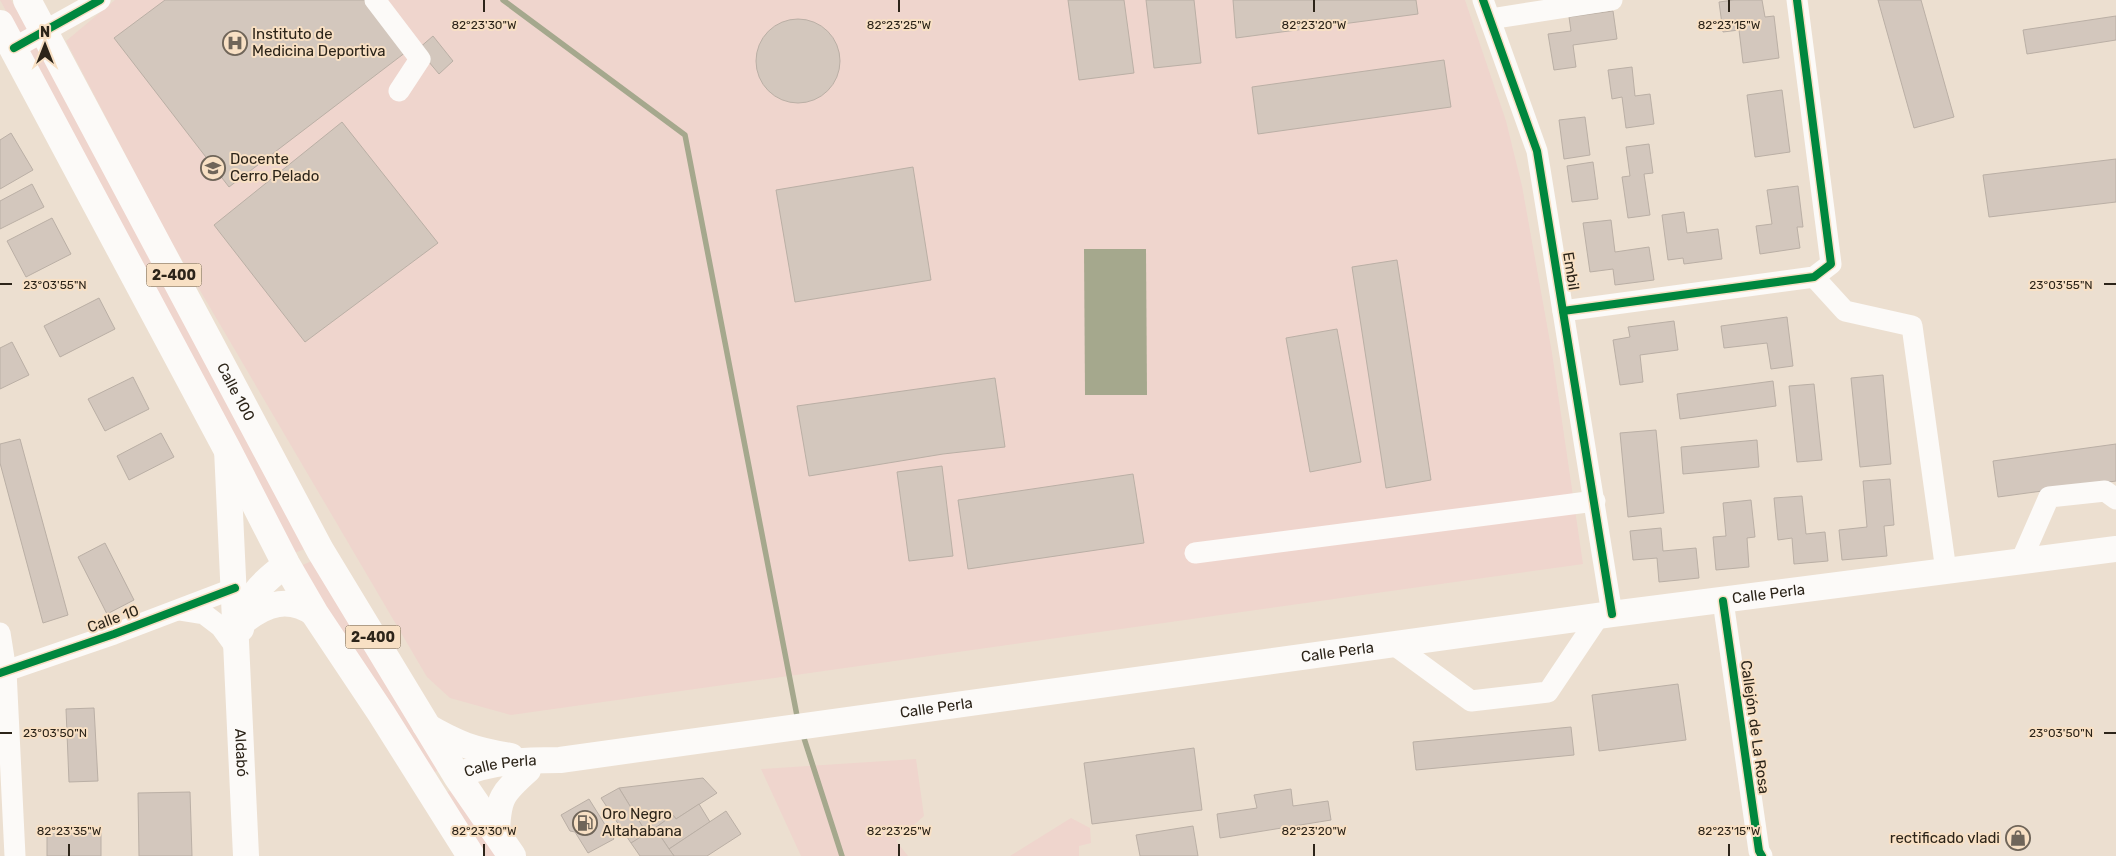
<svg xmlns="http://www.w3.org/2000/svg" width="2116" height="856" font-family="Rubik,sans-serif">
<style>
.green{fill:#efd5cd}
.water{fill:#a5a88d}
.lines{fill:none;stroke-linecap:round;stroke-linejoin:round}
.stream{stroke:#a5a88d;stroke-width:5.5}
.building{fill:#d3c7bd;stroke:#baafa5}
.minor{stroke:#fcfaf8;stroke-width:21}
.major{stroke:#fcfaf8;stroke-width:26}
.highway{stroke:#fcfaf8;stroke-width:28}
.cycleway-casing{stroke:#f8e0c4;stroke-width:11}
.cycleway{stroke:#00873e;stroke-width:8}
.ticks{fill:none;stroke:#2c2419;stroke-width:2}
.labels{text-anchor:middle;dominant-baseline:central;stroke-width:4;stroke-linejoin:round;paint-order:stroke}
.shield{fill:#f8e0c4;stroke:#695c4c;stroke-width:1}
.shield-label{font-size:14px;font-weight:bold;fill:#2c2419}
.poi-label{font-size:15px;fill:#2c2419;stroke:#f8e0c4;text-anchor:start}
.street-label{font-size:15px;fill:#2c2419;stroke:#f8e0c4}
.ticks-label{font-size:12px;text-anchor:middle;fill:#2c2419;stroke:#f8e0c4;stroke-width:4;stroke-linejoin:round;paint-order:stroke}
</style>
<rect width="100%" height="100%" fill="#ecdfd0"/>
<g class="green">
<polygon points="0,0 11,0 29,32 20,36"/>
<polygon points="115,0 1465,0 1506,121 1522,186 1552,353 1583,564 511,715 450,698 427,677 168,236 66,41"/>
<polygon points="36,44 305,549 294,553 27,49"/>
<polygon points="312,561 440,770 432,773 300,566"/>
<polygon points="916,759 924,816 896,841 908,856 801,856 761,769"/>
<polygon points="453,790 499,856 484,856 444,793"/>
<polygon points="1071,818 1090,828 1091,843 1079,846 1079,856 1010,856"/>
</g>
<polygon class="water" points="1084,249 1146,249 1147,395 1085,395"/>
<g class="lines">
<g class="stream">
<polyline points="503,0 685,135 798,721"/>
<polyline points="802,732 842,856"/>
</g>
</g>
<g class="building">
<polygon points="165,0 365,0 406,52 229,187 114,38"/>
<polygon points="1068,0 1124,0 1134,73 1079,80"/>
<polygon points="1146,0 1194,0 1201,63 1154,68"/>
<polygon points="1233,0 1416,0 1418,14 1236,38"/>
<polygon points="1734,0 1762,0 1765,17 1774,16 1779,58 1743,63 1739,30 1723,32 1719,2"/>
<polygon points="1878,0 1921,0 1954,117 1914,128"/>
<polygon points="1613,11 1617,39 1573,45 1576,67 1554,70 1548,34 1571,31 1569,17"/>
<polygon points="2116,16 2116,40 2027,54 2023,30"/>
<circle cx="798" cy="61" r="42"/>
<polygon points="433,36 453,61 439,74 418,49"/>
<polygon points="1444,60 1451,107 1258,134 1252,87"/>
<polygon points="1632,67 1635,96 1650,94 1654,124 1626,128 1622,97 1612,99 1608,70"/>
<polygon points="1782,90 1790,152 1755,157 1747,95"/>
<polygon points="1585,117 1590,155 1564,159 1559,120"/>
<polygon points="342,122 438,243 305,342 214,225"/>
<polygon points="11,133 33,170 0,189 0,140"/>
<polygon points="1649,144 1653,173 1644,174 1650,215 1628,218 1622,177 1630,176 1626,147"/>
<polygon points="2116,159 2116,202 1989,217 1983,175"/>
<polygon points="1593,162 1598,199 1572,202 1567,166"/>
<polygon points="913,167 931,280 795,302 776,190"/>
<polygon points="32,184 44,207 0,229 0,201"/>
<polygon points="1798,186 1803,227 1797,227 1800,248 1760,254 1756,226 1772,224 1767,190"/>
<polygon points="1684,212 1687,233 1718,229 1722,259 1684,264 1683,258 1668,260 1662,215"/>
<polygon points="52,218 71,254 26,277 7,241"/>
<polygon points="1611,220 1615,252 1649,247 1654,280 1615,285 1613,269 1590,272 1583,223"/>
<polygon points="1397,260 1431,480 1386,488 1352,267"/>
<polygon points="99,298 115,329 60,357 44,326"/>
<polygon points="1787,317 1793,366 1771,369 1767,343 1724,348 1721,326"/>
<polygon points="1674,321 1678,350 1640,355 1643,382 1620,385 1613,340 1630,337 1628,327"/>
<polygon points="1337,329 1361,462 1310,472 1286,338"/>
<polygon points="12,342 29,375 0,389 0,348"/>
<polygon points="1883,375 1891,464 1860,467 1851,378"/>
<polygon points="133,377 149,409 105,431 88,399"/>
<polygon points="995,378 1005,447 943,454 809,476 797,406"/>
<polygon points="1773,381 1776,406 1680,419 1677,394"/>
<polygon points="1814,384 1822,460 1797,462 1789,386"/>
<polygon points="1656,430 1664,513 1628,517 1620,433"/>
<polygon points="161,433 174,457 129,480 117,456"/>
<polygon points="20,439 68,615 43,623 0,463 0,444"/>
<polygon points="1757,440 1759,467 1683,474 1681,447"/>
<polygon points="2116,444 2116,481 1998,497 1993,461"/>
<polygon points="942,466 953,556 909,561 897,472"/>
<polygon points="1133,474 1144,543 968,569 958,500"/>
<polygon points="1890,479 1894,525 1884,526 1887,556 1842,560 1839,530 1867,527 1863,481"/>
<polygon points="1802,496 1806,534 1825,532 1828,561 1794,564 1792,538 1778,540 1774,498"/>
<polygon points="1751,500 1755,537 1747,538 1749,567 1716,570 1713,537 1726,536 1723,503"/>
<polygon points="1661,528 1663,551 1696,548 1699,578 1659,582 1657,558 1633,560 1630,531"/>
<polygon points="105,543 134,600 107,614 78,557"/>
<polygon points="1678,684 1686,740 1599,751 1592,695"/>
<polygon points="94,708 98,781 69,782 66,709"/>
<polygon points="1571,727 1574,755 1416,770 1413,742"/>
<polygon points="1194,748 1202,810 1092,824 1084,763"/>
<polygon points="703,778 717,793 676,819 673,815 647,834 619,788"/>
<polygon points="619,788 647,834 631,843 601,798"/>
<polygon points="1291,789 1293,806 1328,801 1331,820 1220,838 1217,814 1257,808 1254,795"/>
<polygon points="190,792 192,856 139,856 138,793"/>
<polygon points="589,799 614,839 588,853 575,832 570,831 561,815"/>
<polygon points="699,804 710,822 669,849 655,828 673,815 676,819"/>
<polygon points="726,811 741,834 707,856 674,856 669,849"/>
<polygon points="1193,826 1198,856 1140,856 1136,835"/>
<polygon points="655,828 669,849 674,856 640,856 631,843"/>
<polygon points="101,833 101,856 47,856 47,834"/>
</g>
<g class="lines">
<g class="minor">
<polyline points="375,0 420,59 399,91"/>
<polyline points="1483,0 1537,151 1612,614"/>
<polyline points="1490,19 1612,0"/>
<polyline points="14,48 100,0"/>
<polyline points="1814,277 1845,311 1912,326 1946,571"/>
<polyline points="1563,311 1814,277 1831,264 1797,0"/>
<polyline points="1195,553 1595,501"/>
<polyline points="2021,561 2049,497 2105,491 2116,499"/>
<polyline points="1723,601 1759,851 1762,856"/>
<polyline points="179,610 204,614 221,627 237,649"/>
<polyline points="0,633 6,671 15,856"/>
<polyline points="1393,644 1471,701 1548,692 1599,616"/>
<polyline points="0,673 114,634 235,588"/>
</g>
<g class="major">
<path id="s1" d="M227,449l19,407"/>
<path d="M243,622c23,-19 46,-26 72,-8"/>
<path d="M241,629c8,-36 18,-43 45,-65"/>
<path d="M425,725c32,19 49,25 86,31"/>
<path id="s2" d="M457,776c32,-15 68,-16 103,-16l1052,-146 504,-65"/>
<path d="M497,833c1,-35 5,-40 31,-63"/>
</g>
<g class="highway">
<path id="s3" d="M27,0l293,550 137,226 55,80"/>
<polyline points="0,24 227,449 286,564 315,614 381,713 471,856"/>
</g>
<defs>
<g id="cycleway">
<polyline points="1483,0 1537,151 1612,614"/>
<polyline points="14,48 100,0"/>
<polyline points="1563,311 1814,277 1831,264 1797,0"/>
<polyline points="1723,601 1759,851 1762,856"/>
<polyline points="0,673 114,634 235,588"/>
</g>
</defs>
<use href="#cycleway" class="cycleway-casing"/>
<use href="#cycleway" class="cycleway"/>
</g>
<path class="ticks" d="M484,0v12M899,0v12M1314,0v12M1729,0v12M0,284h12M2104,284h12M0,733h12M2104,733h12M69,844v12M484,844v12M899,844v12M1314,844v12M1729,844v12"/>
<defs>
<symbol id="hospital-ring" viewBox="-11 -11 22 22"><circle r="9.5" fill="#f8e0c4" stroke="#6f6559" stroke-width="1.5"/><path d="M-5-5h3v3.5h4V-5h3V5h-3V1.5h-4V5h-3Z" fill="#6f6559"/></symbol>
<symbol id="school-ring" viewBox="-11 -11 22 22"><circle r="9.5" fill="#f8e0c4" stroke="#6f6559" stroke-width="1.5"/><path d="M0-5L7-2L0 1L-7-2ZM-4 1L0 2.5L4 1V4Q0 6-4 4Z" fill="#6f6559"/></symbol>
<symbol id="fuel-ring" viewBox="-11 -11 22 22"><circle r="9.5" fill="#f8e0c4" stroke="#6f6559" stroke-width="1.5"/><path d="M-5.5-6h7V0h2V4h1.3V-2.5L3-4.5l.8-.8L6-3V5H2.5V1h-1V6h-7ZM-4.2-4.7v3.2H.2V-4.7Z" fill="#6f6559"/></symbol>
<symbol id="shop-ring" viewBox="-11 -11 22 22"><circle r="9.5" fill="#f8e0c4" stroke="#6f6559" stroke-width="1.5"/><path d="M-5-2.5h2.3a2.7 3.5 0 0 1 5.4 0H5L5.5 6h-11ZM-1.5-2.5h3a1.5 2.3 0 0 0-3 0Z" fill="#6f6559"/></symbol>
</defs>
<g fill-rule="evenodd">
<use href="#hospital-ring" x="221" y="29" width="28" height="28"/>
<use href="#school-ring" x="199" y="154" width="28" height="28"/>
<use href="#fuel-ring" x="571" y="809" width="28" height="28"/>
<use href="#shop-ring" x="2004" y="824" width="28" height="28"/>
</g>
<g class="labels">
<g class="shield">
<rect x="146.5" y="263.5" width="55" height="23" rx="4"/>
<rect x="345.5" y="625.5" width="55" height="23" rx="4"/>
</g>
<g class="shield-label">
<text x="174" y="275">2-400</text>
<text x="373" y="637">2-400</text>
</g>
<g class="poi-label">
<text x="252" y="34">Instituto de<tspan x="252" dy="17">Medicina Deportiva</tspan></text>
<text x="230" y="159">Docente<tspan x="230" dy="17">Cerro Pelado</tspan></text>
<text x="602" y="814">Oro Negro<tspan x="602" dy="17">Altahabana</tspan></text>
<text x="2000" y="838" text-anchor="end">rectificado vladi</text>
</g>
<g class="street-label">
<text transform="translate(1571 271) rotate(81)">Embil</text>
<text stroke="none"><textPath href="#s3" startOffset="444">Calle 100</textPath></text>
<text stroke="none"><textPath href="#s2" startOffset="1325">Calle Perla</textPath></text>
<text transform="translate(113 619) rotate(-20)">Calle 10</text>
<text stroke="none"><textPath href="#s2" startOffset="890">Calle Perla</textPath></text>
<text stroke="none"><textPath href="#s2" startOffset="485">Calle Perla</textPath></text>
<text transform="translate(1755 727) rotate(82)">Callejón de La Rosa</text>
<text stroke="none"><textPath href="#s1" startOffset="304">Aldabó</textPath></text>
<text stroke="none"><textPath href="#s2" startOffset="45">Calle Perla</textPath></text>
</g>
</g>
<g class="ticks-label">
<text x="484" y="29">82°23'30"W</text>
<text x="899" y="29">82°23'25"W</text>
<text x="1314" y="29">82°23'20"W</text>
<text x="1729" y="29">82°23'15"W</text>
<text x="55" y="289">23°03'55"N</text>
<text x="2061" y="289">23°03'55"N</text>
<text x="55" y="737">23°03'50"N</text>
<text x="2061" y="737">23°03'50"N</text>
<text x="69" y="835">82°23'35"W</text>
<text x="484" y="835">82°23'30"W</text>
<text x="899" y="835">82°23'25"W</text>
<text x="1314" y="835">82°23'20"W</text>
<text x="1729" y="835">82°23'15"W</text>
</g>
<g transform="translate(45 45)" stroke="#f8e0c4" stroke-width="4" paint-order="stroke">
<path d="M0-4L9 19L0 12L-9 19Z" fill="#2c2419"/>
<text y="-8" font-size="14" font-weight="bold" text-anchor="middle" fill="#2c2419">N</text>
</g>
</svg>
